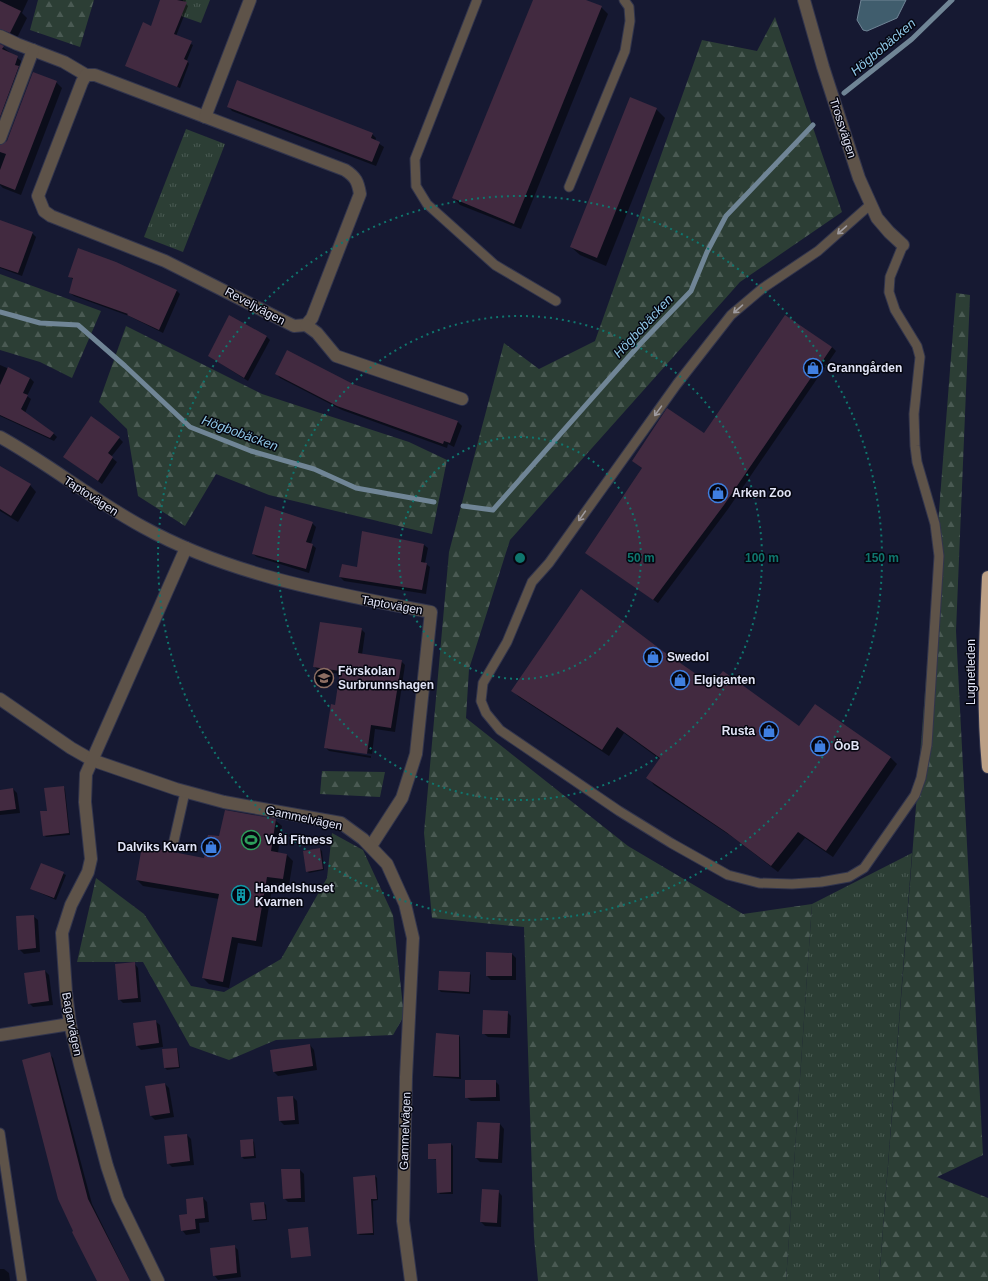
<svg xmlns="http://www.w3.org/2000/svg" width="988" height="1281" font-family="Helvetica,sans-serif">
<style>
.grass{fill:url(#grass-tufts)}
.forest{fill:url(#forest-firs)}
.water{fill:#405d6d;stroke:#708596}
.shadow{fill:#0007}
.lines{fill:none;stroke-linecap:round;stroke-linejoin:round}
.stream{stroke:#708596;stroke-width:5}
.building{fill:#422a40}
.lane-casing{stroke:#32354d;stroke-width:11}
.street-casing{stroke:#32354d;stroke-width:14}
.highway-casing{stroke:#32354d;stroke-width:14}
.lane{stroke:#5e5349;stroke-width:9}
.street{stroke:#5e5349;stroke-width:12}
.highway{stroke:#bca086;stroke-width:12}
.oneway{stroke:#9f9b9f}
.ring{fill:none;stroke:#0f766e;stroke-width:2;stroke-dasharray:2 4}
.labels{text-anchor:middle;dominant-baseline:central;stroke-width:3;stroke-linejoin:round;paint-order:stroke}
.street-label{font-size:12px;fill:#e0e3f5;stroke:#050610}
.poi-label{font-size:12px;font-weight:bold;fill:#e0e3f5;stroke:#050610;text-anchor:start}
.water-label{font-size:13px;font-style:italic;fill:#8fc7e7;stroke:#050610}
.centre{fill:#0f766e;stroke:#050610;stroke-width:2}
.ring-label{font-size:12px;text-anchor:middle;font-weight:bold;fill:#0f766e;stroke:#050610;stroke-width:3;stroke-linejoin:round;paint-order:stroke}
</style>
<defs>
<pattern id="grass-tufts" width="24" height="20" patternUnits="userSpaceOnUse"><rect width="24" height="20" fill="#2c3e35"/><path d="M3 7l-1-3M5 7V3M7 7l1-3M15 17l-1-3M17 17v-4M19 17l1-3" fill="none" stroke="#4a5a53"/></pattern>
<pattern id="forest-firs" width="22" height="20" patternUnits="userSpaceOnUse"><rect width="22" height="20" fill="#2c3e35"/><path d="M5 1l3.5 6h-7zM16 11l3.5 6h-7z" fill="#4a5a53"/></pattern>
</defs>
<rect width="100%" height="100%" fill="#161932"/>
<g class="grass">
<polygon points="183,0 210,0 201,23 181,16"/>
<polygon points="186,129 225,144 183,252 144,237"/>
<polygon points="912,853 879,1281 786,1281 812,904"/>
</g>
<g class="forest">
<polygon points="38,0 94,0 80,47 30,30"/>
<polygon points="775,17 842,212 740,282 510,540 469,669 466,718 628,846 743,914 812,904 786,1281 538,1281 534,1237 524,927 432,918 424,833 449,552 504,343 539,369 595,341 702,40 757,51"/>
<polygon points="0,274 101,311 72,378 40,362 0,350"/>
<polygon points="956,293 970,295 956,631 983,1155 937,1177 988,1198 988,1281 879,1281"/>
<polygon points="126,326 262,394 409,442 447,460 432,534 269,495 216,474 185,526 138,496 127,429 99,402"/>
<polygon points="322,771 385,772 380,797 320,794"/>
<polygon points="332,833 363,850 393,915 404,1016 393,1035 276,1040 229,1060 190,1046 143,962 77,962 96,878 144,914 191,986 224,992 281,959 327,878"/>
</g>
<polygon class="water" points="861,0 906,0 897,18 867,31 863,30 857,20"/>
<g class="shadow">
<polygon points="0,0 28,0 22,13 27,18 17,38 0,39"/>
<polygon points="161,0 186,0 185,3 188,6 176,36 193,45 187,60 189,64 180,88 126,65 152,27"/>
<polygon points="534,0 583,0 601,7 608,14 521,229 460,205 454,198"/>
<polygon points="0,45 24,63 0,139"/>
<polygon points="56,82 62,88 21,195 3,188 0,185 0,146 8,142"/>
<polygon points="228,106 372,134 376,138 375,141 384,147 376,166 232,111"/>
<polygon points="656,109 665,118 606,266 580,255 571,247"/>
<polygon points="0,221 32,233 36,237 22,276 0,268"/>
<polygon points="69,276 177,291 180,294 163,333 129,316 74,296 70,293 74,280"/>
<polygon points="266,336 270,340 248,381 209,356"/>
<polygon points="832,347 836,351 728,509 658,603 591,557 643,469 633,461 704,434"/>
<polygon points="0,365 30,378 34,382 27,396 31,399 25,413 53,433 57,437 54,441 0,416"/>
<polygon points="276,373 353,385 458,422 462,426 454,447 448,444 447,448 342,410 280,378"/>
<polygon points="119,438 123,442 111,457 117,462 102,484 64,457"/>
<polygon points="0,467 30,485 36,492 18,522 0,511"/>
<polygon points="312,523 316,527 311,544 316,548 309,573 257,557 253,554"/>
<polygon points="363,532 424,545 428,548 425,563 430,567 426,594 344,581 340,577 342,565 358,568"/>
<polygon points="361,629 365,633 362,655 401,661 405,665 395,732 375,729 372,754 328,747 328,749 371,756 371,758 329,751 325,747 336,706 341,674 318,671 314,666"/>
<polygon points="712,686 799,727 815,706 891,758 897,764 833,857 805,838 778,872 734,838 654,785 648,778 661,760 624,733 609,756 519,697 512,690"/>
<polygon points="63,787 65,789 70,835 46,837 44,835 48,812"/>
<polygon points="13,789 17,793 20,813 0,815 0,791"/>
<polygon points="275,820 282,826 278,853 287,855 293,861 289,885 273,883 262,947 238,943 229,988 209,984 203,978 219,899 143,886 137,880 205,859 220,838"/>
<polygon points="320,849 322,851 324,870 309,873 307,871"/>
<polygon points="41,864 66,875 56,900 31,889"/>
<polygon points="33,916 38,920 40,952 24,954 19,949"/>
<polygon points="512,954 516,958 516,980 491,980 487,976"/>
<polygon points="134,963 138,968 141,1002 123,1003 119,999"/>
<polygon points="45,971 49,975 53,1005 33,1007 29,1003"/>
<polygon points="469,973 471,975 470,994 441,992 439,990"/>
<polygon points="507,1012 511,1016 510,1038 488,1037 483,1033"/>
<polygon points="155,1021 160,1025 163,1047 141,1050 137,1046"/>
<polygon points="459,1036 460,1037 461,1079 435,1077 434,1076"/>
<polygon points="310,1045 314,1050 317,1070 278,1076 274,1072"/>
<polygon points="177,1049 178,1051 180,1068 167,1070 165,1068 163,1050"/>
<polygon points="49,1054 53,1058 92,1204 130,1281 98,1281"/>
<polygon points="495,1081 499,1085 500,1101 471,1101 466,1097"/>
<polygon points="165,1084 169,1088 174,1117 155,1120 151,1116"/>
<polygon points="293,1097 297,1101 299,1124 284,1125 280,1121"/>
<polygon points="478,1123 500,1124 504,1129 502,1163 480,1162 476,1158"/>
<polygon points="187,1135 191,1139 194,1165 172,1167 168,1163"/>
<polygon points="252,1140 254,1142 256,1158 244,1159 242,1157 241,1141"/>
<polygon points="451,1144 453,1146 453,1194 440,1194 438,1192 437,1160 429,1158"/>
<polygon points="300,1170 304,1174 305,1202 288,1202 284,1198"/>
<polygon points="375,1176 377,1178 378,1200 373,1201 374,1235 360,1235 358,1234"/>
<polygon points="498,1191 502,1196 501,1227 485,1226 481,1222"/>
<polygon points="203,1198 207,1202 209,1222 199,1223 200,1233 186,1235 182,1230 188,1215"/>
<polygon points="264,1203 266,1205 267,1220 254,1221 253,1219"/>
<polygon points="234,1246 238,1250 241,1277 218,1280 214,1275"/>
<polygon points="0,1269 4,1269 9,1273 10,1281 0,1281"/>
</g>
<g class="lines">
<g class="stream">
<polyline points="844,93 912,39 952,0"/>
<polyline points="0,312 40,323 78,325 125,366 190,427 251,451 314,469 356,488 434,502"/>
<polyline points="463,506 493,510 640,344 691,291 707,252 726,216 813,125"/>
</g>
</g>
<g class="building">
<polygon points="160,0 177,0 187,2 174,34 192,41 184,59 188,61 177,87 125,66 143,22 151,26"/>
<polygon points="533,0 586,0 602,6 514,224 452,198"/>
<polygon points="0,1 21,11 10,33 0,29"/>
<polygon points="0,44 4,46 2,49 18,56 15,65 19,66 0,117"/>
<polygon points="33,72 57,81 15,190 0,184 0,170 6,154 0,152 0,145 7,141"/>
<polygon points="237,80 373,133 371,138 380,142 372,162 227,107"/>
<polygon points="630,97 657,108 597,258 570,247"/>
<polygon points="0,220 33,232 18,273 0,267"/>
<polygon points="78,248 116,262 177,290 159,330 127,315 128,314 69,293 73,278 68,277"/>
<polygon points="229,315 267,336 244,378 208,356"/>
<polygon points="785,315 832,347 724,505 653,600 585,553 642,468 632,461 667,408 704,433"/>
<polygon points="287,350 353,384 458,421 450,443 444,441 443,444 337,406 275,374"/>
<polygon points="8,367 30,378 23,393 28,395 21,409 54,433 50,438 0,415 0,385"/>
<polygon points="91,416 120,437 108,453 113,457 98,481 63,457"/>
<polygon points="0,466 31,484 11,516 0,509"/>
<polygon points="265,506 313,522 306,542 313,544 306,569 252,554"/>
<polygon points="362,531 424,544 421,562 427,563 422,590 339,577 342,564 357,567"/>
<polygon points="581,589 660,649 712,685 723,671 799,726 815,704 891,757 826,851 798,832 771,866 726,832 646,778 660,758 617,727 602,750 511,691"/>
<polygon points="320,622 362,628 358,653 402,660 391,728 371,725 367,754 324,748 331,704 335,705 340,671 313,667"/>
<polygon points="64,786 69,833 43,836 40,811 47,811 44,788"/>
<polygon points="13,788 16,809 0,811 0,790"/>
<polygon points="225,810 276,819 271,851 287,854 283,879 267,877 256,941 232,937 223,982 202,978 219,894 136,880 142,846 204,858 208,835 219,836"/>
<polygon points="320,848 323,869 306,872 303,851"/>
<polygon points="41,863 64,872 54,898 30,889"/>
<polygon points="34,915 36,948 18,950 16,916"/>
<polygon points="486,952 512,953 512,976 486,976"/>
<polygon points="135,962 138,998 118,1000 115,964"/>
<polygon points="45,970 49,1001 28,1004 24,973"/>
<polygon points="439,971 470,972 469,992 438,990"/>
<polygon points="483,1010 508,1011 507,1034 482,1034"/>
<polygon points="156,1020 159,1043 136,1046 133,1023"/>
<polygon points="436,1033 459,1035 459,1077 433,1076"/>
<polygon points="310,1044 313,1066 273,1072 270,1050"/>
<polygon points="177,1048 179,1067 164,1068 162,1049"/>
<polygon points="50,1052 88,1199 130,1281 97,1281 72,1232 73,1231 58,1199 22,1060"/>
<polygon points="465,1080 496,1080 496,1097 465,1098"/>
<polygon points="165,1083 170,1113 150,1116 145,1086"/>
<polygon points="293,1096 295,1120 279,1121 277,1097"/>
<polygon points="477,1122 500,1123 498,1159 475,1158"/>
<polygon points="187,1134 190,1161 167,1164 164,1136"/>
<polygon points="253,1139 254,1156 241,1157 240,1140"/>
<polygon points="451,1143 451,1192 437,1193 436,1159 428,1159 428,1144"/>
<polygon points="281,1169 300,1169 301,1198 283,1199"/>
<polygon points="375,1175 377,1199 371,1199 373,1233 357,1234 353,1177"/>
<polygon points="482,1189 499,1190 497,1223 480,1222"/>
<polygon points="203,1197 205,1218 195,1219 196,1229 181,1231 179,1215 187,1214 186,1199"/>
<polygon points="264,1202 266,1219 252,1220 250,1203"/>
<polygon points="308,1227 311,1256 291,1258 288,1229"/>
<polygon points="235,1245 237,1273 213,1276 210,1248"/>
</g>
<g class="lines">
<defs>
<g id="lane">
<polyline points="477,0 415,159 416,186 427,204 495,265 556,301"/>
<polyline points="569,187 625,51 630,21 629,7 624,0"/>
<polyline points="871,204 818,251 763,288 731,315 677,384 549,563 532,582 507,642 483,683 481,701 486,713 500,730 619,811 671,843 728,875 759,883 792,884 821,882 849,877 864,868 915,795 921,778 927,745 939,556 935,524 917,462 915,446 914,414 920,357 917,346 895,310 889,292 890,277 903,245"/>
<polyline points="173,845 185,792"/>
<polyline points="0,1133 22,1281"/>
</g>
<g id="street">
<polyline points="804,0 823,67 859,178 877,218 889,232 903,245"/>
<polyline points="0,36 17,44 64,62 86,75"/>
<path d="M86,75h9l250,95c11,7 13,12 15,24l-48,124 -6,7 -12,1 -129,-65 -114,-45 -7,-5 -6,-15 44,-114z"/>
<polyline points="205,117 250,0"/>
<polyline points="0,138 33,50"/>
<polyline points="306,325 317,333 336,356 462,399"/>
<path d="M0,437c49,27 93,63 143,90 89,49 189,66 288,85l-15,142 -14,44 -31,48"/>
<polyline points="0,699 71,748 92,760 176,789 224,802 341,823 363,839 387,864 405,904 413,938 406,1077 403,1221 411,1281"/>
<polyline points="0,1035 70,1024"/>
<polyline points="158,1281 118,1199 107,1166 80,1065 70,1024 66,992 62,933 71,905 88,872 91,859 85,802 86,774 186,548"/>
</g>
<path id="highway" d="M988,577c-3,63 -6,127 0,190"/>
</defs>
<use href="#lane" class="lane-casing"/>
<use href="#street" class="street-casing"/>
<use href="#highway" class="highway-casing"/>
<use href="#lane" class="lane"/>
<use href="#street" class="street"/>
<use href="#highway" class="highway"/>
</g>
<defs><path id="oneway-shaft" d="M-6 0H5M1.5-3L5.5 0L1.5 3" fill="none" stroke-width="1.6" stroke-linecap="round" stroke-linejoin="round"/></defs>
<g class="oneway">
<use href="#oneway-shaft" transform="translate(842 230) rotate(139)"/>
<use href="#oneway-shaft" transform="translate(738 309) rotate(139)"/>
<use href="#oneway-shaft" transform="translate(658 411) rotate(126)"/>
<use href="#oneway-shaft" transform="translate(582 516) rotate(125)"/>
</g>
<g class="ring">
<circle cx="520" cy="558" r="121"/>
<circle cx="520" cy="558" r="242"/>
<circle cx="520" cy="558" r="362"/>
</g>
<defs>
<symbol id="shop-ring" viewBox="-11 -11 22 22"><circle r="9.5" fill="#050610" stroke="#3f7fe0" stroke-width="1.5"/><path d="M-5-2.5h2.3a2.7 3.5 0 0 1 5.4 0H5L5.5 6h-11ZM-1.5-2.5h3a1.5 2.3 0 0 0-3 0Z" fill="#3f7fe0"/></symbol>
<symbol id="school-ring" viewBox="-11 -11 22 22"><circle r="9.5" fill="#050610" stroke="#8d6e63" stroke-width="1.5"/><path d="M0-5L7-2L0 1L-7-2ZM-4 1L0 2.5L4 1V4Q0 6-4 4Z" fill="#8d6e63"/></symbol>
<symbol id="stadium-ring" viewBox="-11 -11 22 22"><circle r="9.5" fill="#050610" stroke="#2e9e5b" stroke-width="1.5"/><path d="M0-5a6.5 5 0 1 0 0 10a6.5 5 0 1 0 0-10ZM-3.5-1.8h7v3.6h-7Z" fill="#2e9e5b"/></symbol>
<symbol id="building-ring" viewBox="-11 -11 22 22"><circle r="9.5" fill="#050610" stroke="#0f9aa8" stroke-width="1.5"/><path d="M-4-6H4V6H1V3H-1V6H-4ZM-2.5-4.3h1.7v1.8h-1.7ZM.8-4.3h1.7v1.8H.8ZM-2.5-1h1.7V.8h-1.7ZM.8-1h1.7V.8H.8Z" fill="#0f9aa8"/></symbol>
</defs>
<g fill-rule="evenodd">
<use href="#shop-ring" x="802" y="357" width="22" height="22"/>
<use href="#shop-ring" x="707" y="482" width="22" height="22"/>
<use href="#shop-ring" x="642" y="646" width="22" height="22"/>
<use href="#school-ring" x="313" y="667" width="22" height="22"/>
<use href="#shop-ring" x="669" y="669" width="22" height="22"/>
<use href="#shop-ring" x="758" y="720" width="22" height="22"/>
<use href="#shop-ring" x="809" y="735" width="22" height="22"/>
<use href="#stadium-ring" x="240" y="829" width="22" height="22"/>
<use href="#shop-ring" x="200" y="836" width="22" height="22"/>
<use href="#building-ring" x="230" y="884" width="22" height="22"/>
</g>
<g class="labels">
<g class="street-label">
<text transform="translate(843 128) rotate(72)">Trossvägen</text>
<text transform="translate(255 306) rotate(28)">Reveljvägen</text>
<text transform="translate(91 496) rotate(33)">Taptovägen</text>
<text transform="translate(392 605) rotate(10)">Taptovägen</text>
<text transform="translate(971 672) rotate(-90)">Lugnetleden</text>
<text transform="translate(304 818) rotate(12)">Gammelvägen</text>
<text transform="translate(72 1024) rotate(79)">Bagarvägen</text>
<text transform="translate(405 1131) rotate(-88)">Gammelvägen</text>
</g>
<g class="poi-label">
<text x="827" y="368">Granngården</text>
<text x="732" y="493">Arken Zoo</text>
<text x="667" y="657">Swedol</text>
<text x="338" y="671">Förskolan<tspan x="338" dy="14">Surbrunnshagen</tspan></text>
<text x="694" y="680">Elgiganten</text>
<text x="755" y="731" text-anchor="end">Rusta</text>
<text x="834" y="746">ÖoB</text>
<text x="265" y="840">Vrål Fitness</text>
<text x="197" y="847" text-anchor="end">Dalviks Kvarn</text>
<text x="255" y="888">Handelshuset<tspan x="255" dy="14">Kvarnen</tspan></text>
</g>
<g class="water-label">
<text transform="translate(883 47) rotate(-40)">Högbobäcken</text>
<text transform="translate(643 326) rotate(-47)">Högbobäcken</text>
<text transform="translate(240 433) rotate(20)">Högbobäcken</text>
</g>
</g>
<circle cx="520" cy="558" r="6" class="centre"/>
<g class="ring-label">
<text x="641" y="562">50 m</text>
<text x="762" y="562">100 m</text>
<text x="882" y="562">150 m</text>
</g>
</svg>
